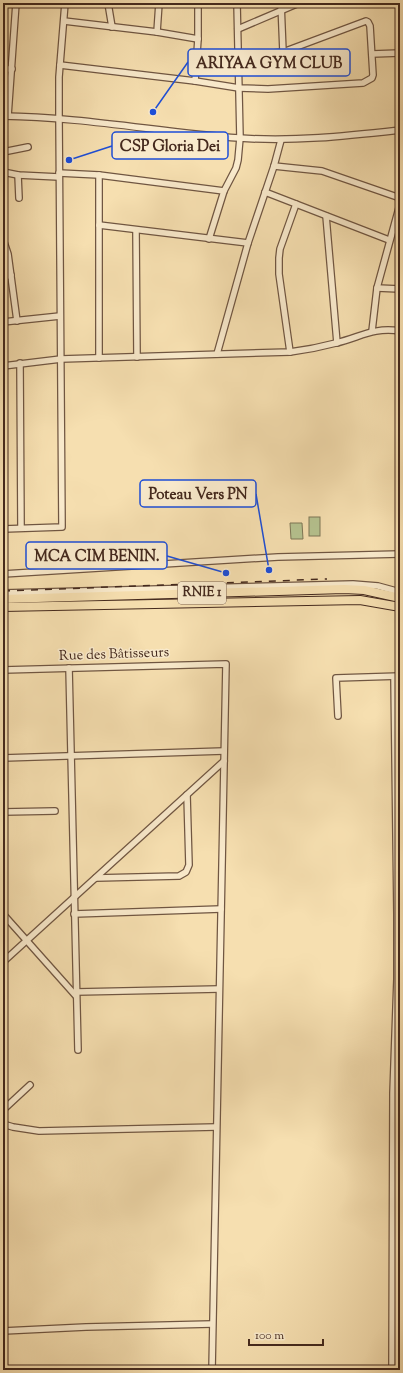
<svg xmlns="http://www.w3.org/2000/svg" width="403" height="1373" font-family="'Sorts Mill Goudy',serif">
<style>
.green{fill:#b6c390;stroke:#7d7656}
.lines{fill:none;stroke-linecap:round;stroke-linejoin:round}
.minor-casing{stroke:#705642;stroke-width:8}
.highway-casing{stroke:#44291d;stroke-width:10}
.minor{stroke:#f9eacc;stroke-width:5.5}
.highway{stroke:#f6dfb0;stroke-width:8}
.rail{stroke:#44291d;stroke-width:1.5;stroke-dasharray:7 7;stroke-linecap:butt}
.labels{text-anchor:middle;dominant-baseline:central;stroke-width:3;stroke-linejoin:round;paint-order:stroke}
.shield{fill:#f9eacc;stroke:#7a6352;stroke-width:1}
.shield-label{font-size:13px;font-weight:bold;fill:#44291d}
.street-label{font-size:14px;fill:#44291d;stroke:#f9eacc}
.leader{fill:none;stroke:#1d4ed8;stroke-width:1.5}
.callout-dot{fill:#1d4ed8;stroke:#f9eacc;stroke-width:1.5}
.callout{fill:#f9eacc;stroke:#1d4ed8;stroke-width:1.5}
.callout-label{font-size:15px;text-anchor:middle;font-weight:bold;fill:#44291d}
</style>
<rect width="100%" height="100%" fill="#f6dfb0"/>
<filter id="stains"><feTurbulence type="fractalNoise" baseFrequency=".005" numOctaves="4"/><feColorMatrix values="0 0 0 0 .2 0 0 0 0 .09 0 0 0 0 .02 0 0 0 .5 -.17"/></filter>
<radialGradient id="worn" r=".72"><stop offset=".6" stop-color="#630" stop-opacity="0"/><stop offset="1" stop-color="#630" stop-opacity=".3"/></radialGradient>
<g class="green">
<rect x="309" y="517" width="11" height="19"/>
<polygon points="290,523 302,523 303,539 291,539"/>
</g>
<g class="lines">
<defs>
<g id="minor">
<polyline points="108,3 112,27"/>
<polyline points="281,3 283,52"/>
<polyline points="64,21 157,32 198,39"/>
<polyline points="238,29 299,3"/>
<polyline points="157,32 159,3"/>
<polyline points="372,54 400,53"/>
<polyline points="60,65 195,81 239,88 268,89 363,83 372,78 373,75 370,26 368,22 366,21 283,52 238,57"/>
<polyline points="3,69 12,69"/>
<polyline points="195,81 198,39 198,3"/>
<path d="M3,116c79,1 157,16 236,22 54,4 107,-2 161,-8"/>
<polyline points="8,116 16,3"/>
<polyline points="3,152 28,147"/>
<polyline points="274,166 322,171 400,198"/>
<polyline points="3,172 18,175 59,177"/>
<polyline points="59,173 99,175 224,191"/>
<polyline points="18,175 19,198"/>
<polyline points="99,175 99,358"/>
<polyline points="265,192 389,240"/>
<polyline points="326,216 337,343"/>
<polyline points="99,225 248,243"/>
<polyline points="136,230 137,357"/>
<polyline points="3,239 8,254 17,321"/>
<polyline points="209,239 224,191 236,168 238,160 240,138 237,3"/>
<polyline points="3,277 11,275"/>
<polyline points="377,288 400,289"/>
<polyline points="3,322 60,316"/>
<polyline points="372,331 377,288 400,204"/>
<polyline points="290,352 279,274 279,258 280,249 296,204"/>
<polyline points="217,354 248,243 274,166 281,140"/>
<polyline points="20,363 21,528"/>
<path d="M3,366l58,-7 229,-7c16,-2 31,-5 46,-9 25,-6 37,-16 64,-12"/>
<polyline points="3,529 62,527 59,118 59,77 65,3"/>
<polyline points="3,574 278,557 400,554"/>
<polyline points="3,593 353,584 378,586 400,592"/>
<polyline points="69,668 78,1050"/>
<polyline points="3,670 226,664 212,1370"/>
<polyline points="338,716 336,678 400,676"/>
<polyline points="3,758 224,751"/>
<polyline points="3,812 55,811"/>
<polyline points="96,878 179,876 186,872 189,865 187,795"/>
<polyline points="3,914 76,996"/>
<polyline points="74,914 221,909"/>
<polyline points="3,962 224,761"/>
<polyline points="76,992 219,989"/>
<polyline points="3,1110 30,1085"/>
<polyline points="3,1124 13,1127 39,1131 216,1127"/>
<polyline points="393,1287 400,1287"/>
<polyline points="3,1331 86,1327 212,1324"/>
<polyline points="392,1370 393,1093 397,979 397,914 394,677"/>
</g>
<g id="highway">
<polyline points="3,599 344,589 364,590 400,598"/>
<polyline points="3,607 360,600 400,607"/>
</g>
</defs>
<use href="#minor" class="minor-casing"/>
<use href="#highway" class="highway-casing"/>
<use href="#minor" class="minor"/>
<use href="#highway" class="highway"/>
<polyline class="rail" points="3,591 327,579"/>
</g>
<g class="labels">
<rect class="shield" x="178" y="582" width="48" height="22" rx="3"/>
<g class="shield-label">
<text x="202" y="593">RNIE 1</text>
</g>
<g class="street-label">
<text transform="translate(114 655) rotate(-2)">Rue des Bâtisseurs</text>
</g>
</g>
<path class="leader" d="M153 112L188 62M69 160L112 146M269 570L256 494M226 573L167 556"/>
<g class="callout-dot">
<circle cx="153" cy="112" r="4"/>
<circle cx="69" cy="160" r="4"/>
<circle cx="269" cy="570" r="4"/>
<circle cx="226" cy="573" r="4"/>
</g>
<g class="callout">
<rect x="188" y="49" width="162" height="27" rx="4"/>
<rect x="112" y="132" width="116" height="27" rx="4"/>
<rect x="140" y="480" width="116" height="27" rx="4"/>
<rect x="26" y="542" width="141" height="27" rx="4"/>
</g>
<g class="callout-label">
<text x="269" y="68">ARIYAA GYM CLUB</text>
<text x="170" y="151">CSP Gloria Dei</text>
<text x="198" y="499">Poteau Vers PN</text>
<text x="97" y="561">MCA CIM BENIN.</text>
</g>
<rect width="403" height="1373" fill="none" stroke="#f6dfb0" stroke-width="16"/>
<rect x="4" y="4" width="395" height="1365" fill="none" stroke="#44291d" stroke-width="2"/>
<rect x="8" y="8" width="387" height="1357" fill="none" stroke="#44291d"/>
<path d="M249 1339v6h74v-6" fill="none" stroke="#44291d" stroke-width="2"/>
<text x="255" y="1339" font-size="12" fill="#44291d" stroke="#f9eacc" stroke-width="3" paint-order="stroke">100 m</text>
<rect width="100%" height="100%" filter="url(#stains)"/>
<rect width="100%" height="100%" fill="url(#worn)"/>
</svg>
